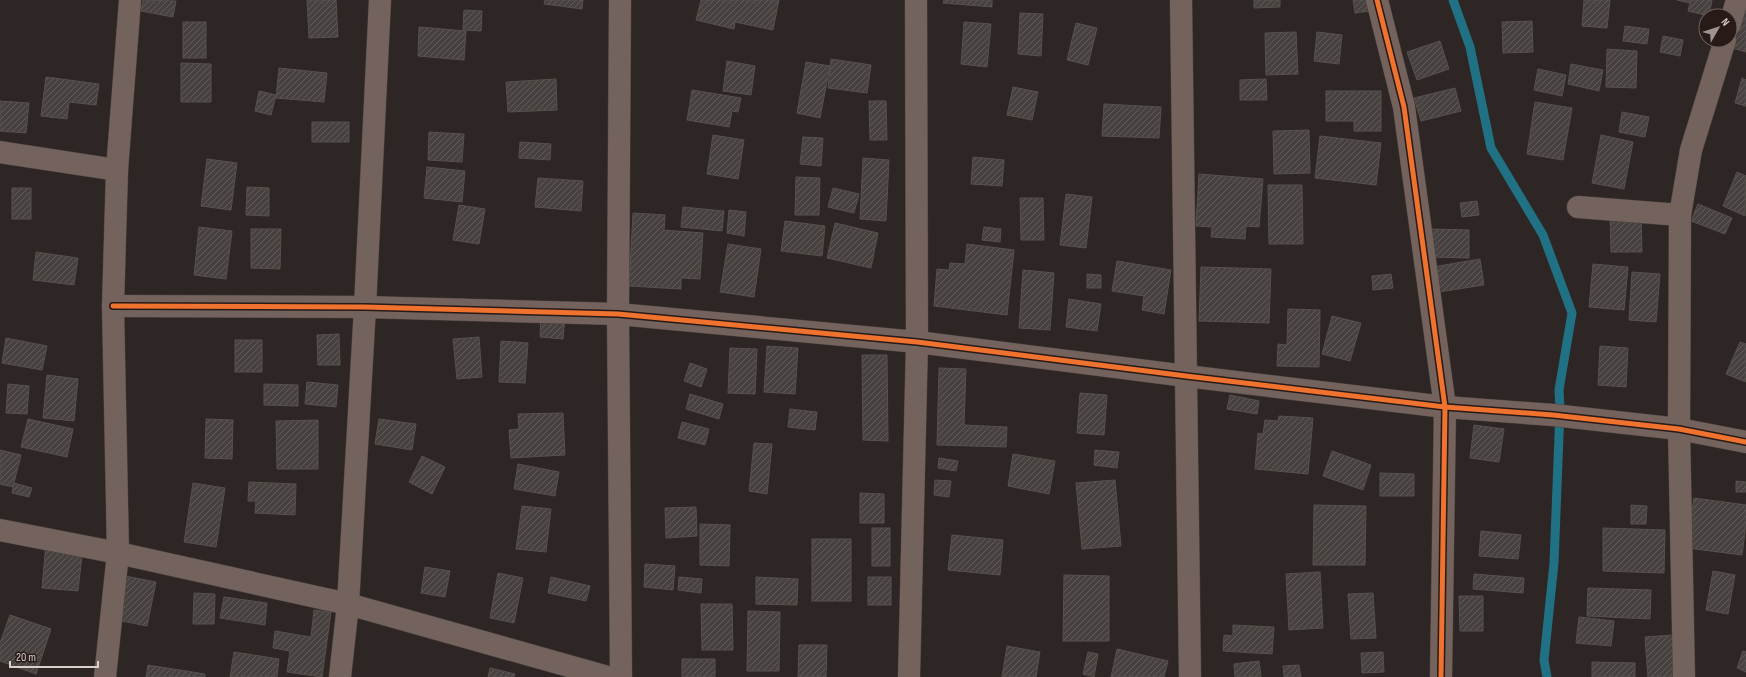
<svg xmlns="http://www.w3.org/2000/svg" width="1746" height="677" font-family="'Sofia Sans Condensed',sans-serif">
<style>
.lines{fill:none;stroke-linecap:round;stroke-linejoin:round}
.stream{stroke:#217184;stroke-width:9}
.building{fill:url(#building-hatch);stroke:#57504e}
.minor-casing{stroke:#494240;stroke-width:23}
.minor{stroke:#74625d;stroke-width:22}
.cycleway-casing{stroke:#271a17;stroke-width:8}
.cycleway{stroke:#ef722f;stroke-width:5}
</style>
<defs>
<pattern id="building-hatch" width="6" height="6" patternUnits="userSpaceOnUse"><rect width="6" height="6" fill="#47413f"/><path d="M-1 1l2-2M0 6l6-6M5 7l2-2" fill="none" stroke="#615b5a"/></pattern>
</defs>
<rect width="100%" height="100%" fill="#2e2624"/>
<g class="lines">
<polyline class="stream" points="1453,0 1470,47 1491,148 1543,235 1572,313 1559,390 1560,410 1554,563 1544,660 1547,677"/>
</g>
<g class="building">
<polygon points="143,0 176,1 173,17 141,11"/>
<polygon points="307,0 336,0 338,37 309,38"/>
<polygon points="545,0 583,0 582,9 544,4"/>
<polygon points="701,0 779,0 773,30 735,22 734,29 696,20"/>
<polygon points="944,0 992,0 992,7 943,3"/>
<polygon points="1254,0 1280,0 1280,7 1254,8"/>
<polygon points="1353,0 1369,0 1370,11 1355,13"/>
<polygon points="1584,0 1610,0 1607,28 1582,26"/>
<polygon points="1677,0 1712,0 1709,16 1688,11 1690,3"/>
<polygon points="1746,8 1746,52 1729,47 1737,18"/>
<polygon points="464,10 482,11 481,31 463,30"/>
<polygon points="1020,13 1043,14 1041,56 1018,54"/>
<polygon points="1532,21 1533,52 1503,53 1502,22"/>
<rect x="183" y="22" width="23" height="36"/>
<polygon points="964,22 991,24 987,67 961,64"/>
<polygon points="1076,23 1097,28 1088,65 1067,60"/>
<polygon points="1625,26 1649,29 1647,44 1623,41"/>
<polygon points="419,27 466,31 464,60 418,56"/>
<polygon points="1296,32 1298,74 1266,75 1265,33"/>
<polygon points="1317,32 1342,35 1339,64 1314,61"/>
<polygon points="1663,36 1683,40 1680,56 1660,52"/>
<polygon points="1440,41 1449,69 1417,80 1407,52"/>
<polygon points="1607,49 1637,51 1636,88 1606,87"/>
<polygon points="831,59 871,65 867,93 828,88"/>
<polygon points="727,61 755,66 751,95 723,91"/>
<polygon points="806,62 830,66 820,118 797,113"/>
<polygon points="181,63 211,64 211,102 181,102"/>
<polygon points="1571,64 1603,70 1599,91 1568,84"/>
<polygon points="279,68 327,73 324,102 276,98"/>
<polygon points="1538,69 1566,75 1562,96 1534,90"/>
<polygon points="46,77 99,84 96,105 69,102 67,119 41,116"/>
<polygon points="1742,78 1746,80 1746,106 1735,103"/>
<polygon points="556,79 557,110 508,112 506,82"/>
<polygon points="1266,79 1267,100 1240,100 1240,80"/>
<polygon points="1013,87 1038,92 1032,120 1007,115"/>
<polygon points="1455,88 1461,111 1421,121 1414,98"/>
<polygon points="692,90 741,98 738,112 732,111 729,127 687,120"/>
<polygon points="259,91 276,95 271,115 255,111"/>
<polygon points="1326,91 1381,91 1381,131 1354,131 1354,121 1326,121"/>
<polygon points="0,101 29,103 26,133 0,131"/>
<polygon points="869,101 886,101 887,140 870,140"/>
<polygon points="1535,102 1572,108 1563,160 1527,154"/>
<polygon points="1104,104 1161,107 1159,138 1102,136"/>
<polygon points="1622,112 1649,117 1645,137 1619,132"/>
<rect x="312" y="122" width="37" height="20"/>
<polygon points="1309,130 1310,173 1274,174 1273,131"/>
<polygon points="429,132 464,134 462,162 428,160"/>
<polygon points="713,135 744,140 738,179 707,174"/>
<polygon points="1601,135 1633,142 1624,189 1592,183"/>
<polygon points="1320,136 1381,143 1376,185 1315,178"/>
<polygon points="803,137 823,138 821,166 800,164"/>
<polygon points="520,142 551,144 550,160 519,158"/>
<polygon points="973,157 1004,160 1002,186 971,184"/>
<polygon points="863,158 889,160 886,221 860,219"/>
<polygon points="207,159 237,163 231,210 201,206"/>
<polygon points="427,167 465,171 462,202 424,198"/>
<polygon points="1737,172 1746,176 1745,216 1723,206"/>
<polygon points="1199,174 1263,179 1259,227 1246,226 1245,239 1211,237 1212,227 1196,226"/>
<polygon points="796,177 820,178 819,215 795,215"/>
<polygon points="538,178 583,181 581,211 535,207"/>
<polygon points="1268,185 1302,185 1303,244 1269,244"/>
<polygon points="247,187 269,188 269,216 246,215"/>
<rect x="12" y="188" width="19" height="31"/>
<polygon points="833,188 859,194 854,213 828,207"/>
<polygon points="1066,194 1092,197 1086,248 1060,245"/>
<polygon points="1020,198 1043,198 1044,240 1021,240"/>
<polygon points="1477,201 1479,215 1462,217 1460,203"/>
<polygon points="1698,204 1732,218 1725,234 1691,221"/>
<polygon points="459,205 485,209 479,244 453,240"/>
<polygon points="683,207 724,211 722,231 681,227"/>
<polygon points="729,210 746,212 744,236 727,233"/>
<polygon points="633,213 665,215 664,230 703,233 700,279 681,278 681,289 629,286"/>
<polygon points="1610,216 1641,216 1642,252 1611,252"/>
<polygon points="785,221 825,226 822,256 781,251"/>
<polygon points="835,223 878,233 871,268 827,258"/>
<polygon points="199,227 232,231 226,279 194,275"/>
<polygon points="984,227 1001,229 1000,242 982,240"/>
<polygon points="251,229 281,229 280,269 251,268"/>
<polygon points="1431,229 1469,230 1469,258 1430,257"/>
<polygon points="728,244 761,249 754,297 720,292"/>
<polygon points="967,244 1014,250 1007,315 934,306 937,269 949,270 950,263 965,264"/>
<polygon points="36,252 78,258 74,285 33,280"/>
<polygon points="1480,259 1484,285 1438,292 1433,267"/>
<polygon points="1117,261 1171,270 1164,314 1142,310 1144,296 1112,291"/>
<polygon points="1593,264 1628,267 1624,310 1589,307"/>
<polygon points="1201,267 1271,269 1269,323 1199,321"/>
<polygon points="1023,270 1054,273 1050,330 1019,328"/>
<polygon points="1632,272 1660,274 1656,322 1629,320"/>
<polygon points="1087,274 1101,275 1101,288 1087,288"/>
<polygon points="1391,274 1393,288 1373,290 1372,276"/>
<polygon points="1069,299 1101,304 1097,331 1066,327"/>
<polygon points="1288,309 1320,310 1319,367 1277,366 1278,344 1287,345"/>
<polygon points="541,316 565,318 563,339 540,337"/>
<polygon points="1332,316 1361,323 1350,361 1322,354"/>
<polygon points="339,334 340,365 318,365 317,335"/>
<polygon points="479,337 482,377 457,379 453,339"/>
<polygon points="6,338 47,346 42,370 2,363"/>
<rect x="235" y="340" width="27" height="32"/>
<polygon points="501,341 528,343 525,383 499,382"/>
<polygon points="1740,342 1746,344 1746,382 1726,374"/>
<polygon points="767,346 798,348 795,394 764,392"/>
<polygon points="1600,346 1628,348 1626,387 1598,385"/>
<polygon points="730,348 757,349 755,394 728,393"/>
<polygon points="862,355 887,355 888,441 863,440"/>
<polygon points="690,363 707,369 701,387 684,381"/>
<polygon points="939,368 966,369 964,425 1007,427 1006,447 937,445"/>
<polygon points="47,375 78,379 74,421 43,418"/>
<polygon points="307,382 338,385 336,407 305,404"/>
<polygon points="8,384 29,386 27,414 6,413"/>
<polygon points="264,384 298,385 298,406 264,405"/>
<polygon points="1080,393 1107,395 1104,435 1077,433"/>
<polygon points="690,394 723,404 719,419 686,409"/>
<polygon points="1230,395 1259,401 1257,414 1227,409"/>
<polygon points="790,409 817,412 815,430 788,427"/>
<polygon points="563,413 565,455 511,458 509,430 519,429 518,414"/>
<polygon points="1279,416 1313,418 1308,474 1255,469 1258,433 1263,434 1265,420 1278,421"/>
<polygon points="28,419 73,429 67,457 21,447"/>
<polygon points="206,419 233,420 232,459 205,458"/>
<polygon points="379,419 416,424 412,450 375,444"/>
<polygon points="318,420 318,469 277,469 276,421"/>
<polygon points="682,422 709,429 705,445 678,438"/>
<polygon points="1474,425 1504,429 1499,462 1470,458"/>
<polygon points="754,443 772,444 767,494 749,491"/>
<polygon points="0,450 21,455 14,483 32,488 29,497 12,493 13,487 0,484"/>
<polygon points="1095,450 1119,452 1117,468 1094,465"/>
<polygon points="1332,451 1371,465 1363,490 1323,476"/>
<polygon points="1013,454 1055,461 1049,494 1008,486"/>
<polygon points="422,456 445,467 432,494 409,482"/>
<polygon points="939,458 958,461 956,471 938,468"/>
<polygon points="518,464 559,472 555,496 514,489"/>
<polygon points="1380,473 1414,474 1414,496 1380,496"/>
<polygon points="935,480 951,481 949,497 934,495"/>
<polygon points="1115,480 1121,546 1082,549 1076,483"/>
<polygon points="1736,481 1746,482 1746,492 1736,492"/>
<polygon points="249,482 296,484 295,515 255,513 256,501 248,501"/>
<polygon points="193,483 225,488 216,547 184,542"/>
<polygon points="860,493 884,494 884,523 860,523"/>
<polygon points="1694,498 1746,505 1746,524 1742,555 1687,548"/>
<polygon points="1314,505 1366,506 1365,565 1313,565"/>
<polygon points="1631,505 1647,506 1646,524 1631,524"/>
<polygon points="522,506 551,509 546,552 516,549"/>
<polygon points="696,507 697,536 666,538 665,508"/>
<polygon points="700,524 730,525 729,566 700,565"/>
<rect x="872" y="528" width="18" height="38"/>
<polygon points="1603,528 1665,530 1664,573 1603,571"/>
<polygon points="1481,531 1521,535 1518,559 1479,556"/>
<polygon points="952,535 1003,540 1000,575 948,570"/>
<rect x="812" y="539" width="39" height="62"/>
<polygon points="46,543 83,546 78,591 42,588"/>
<polygon points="645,564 675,566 673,590 644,587"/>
<polygon points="425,567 450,571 445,597 421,593"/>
<polygon points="1713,571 1735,575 1728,614 1706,610"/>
<polygon points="1320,572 1323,628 1289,630 1286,574"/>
<polygon points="498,573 523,578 514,623 490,618"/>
<polygon points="1474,574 1524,578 1523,593 1473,589"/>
<polygon points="1064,575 1109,576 1109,641 1063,641"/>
<polygon points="125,576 156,582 147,626 117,620"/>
<polygon points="551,577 590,586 586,601 548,593"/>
<polygon points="679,577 702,579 701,593 678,590"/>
<polygon points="756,577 798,579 797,605 756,604"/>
<rect x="868" y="577" width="23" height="28"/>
<polygon points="1588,588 1651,590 1650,619 1587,616"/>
<polygon points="194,593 215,594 214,624 193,624"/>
<polygon points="1373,593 1376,638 1351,639 1348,594"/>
<polygon points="1459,596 1483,596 1483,631 1460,631"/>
<polygon points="224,597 267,603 265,625 220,618"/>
<polygon points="701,604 732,604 733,650 702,650"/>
<polygon points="314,610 331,612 322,677 287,672 290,651 273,648 275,631 311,637"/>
<polygon points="748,611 780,612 779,671 747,671"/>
<polygon points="10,615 51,629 36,674 0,661 0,643"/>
<polygon points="1579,617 1614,621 1611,646 1576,643"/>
<polygon points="1233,625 1274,627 1272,654 1223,651 1224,635 1233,636"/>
<polygon points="1673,635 1676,677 1648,677 1645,637"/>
<polygon points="799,645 827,645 826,677 798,677"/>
<polygon points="1007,646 1040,652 1036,677 1002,677"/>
<polygon points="1117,649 1168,661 1164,677 1111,677"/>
<polygon points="1743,651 1746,652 1746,672 1737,668"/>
<polygon points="234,652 279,659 277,677 230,677"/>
<polygon points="1088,652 1098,654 1094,677 1083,674"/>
<polygon points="1383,652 1384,672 1362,673 1361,653"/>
<rect x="682" y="659" width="33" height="18"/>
<polygon points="1259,661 1261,677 1235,677 1234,664"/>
<polygon points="1592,662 1635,663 1635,677 1592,677"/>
<polygon points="148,665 205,674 205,677 146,677"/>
<polygon points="1299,665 1301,677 1284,677 1283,666"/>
<polygon points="490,668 515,674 514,677 488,677"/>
</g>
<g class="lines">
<defs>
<g id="minor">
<polyline points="620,0 618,314 621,677"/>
<polyline points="1181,0 1190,677"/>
<polyline points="1377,0 1404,107 1445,407 1441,677"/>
<polyline points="1730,24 1737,0"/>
<polyline points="0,152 117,170"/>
<polyline points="1578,207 1680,215"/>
<polyline points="113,306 365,307 618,314 917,342 1186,376 1445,407 1553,415 1679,429 1746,442"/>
<polyline points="0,530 118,553 348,604 608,677"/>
<polyline points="105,677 118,553 113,306 117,170 130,0"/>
<polyline points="340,677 348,604 365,307 380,0"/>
<polyline points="909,677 917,342 916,0"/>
<polyline points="1684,677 1679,429 1680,215 1691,150 1725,40"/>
</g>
</defs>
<use href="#minor" class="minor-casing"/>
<use href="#minor" class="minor"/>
<defs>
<g id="cycleway">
<polyline points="1377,0 1404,107 1445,407 1441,677"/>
<polyline points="113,306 365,307 618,314 917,342 1186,376 1445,407 1553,415 1679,429 1746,442"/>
</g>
</defs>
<use href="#cycleway" class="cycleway-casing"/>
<use href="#cycleway" class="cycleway"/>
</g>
<g transform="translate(1718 28) rotate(51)"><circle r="19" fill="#271a17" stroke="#6e6360"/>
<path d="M0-3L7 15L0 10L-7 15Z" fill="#9d9592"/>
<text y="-6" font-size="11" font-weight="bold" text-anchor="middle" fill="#d9d1ce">N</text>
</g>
<path d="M10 661v6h88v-6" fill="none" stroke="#d9d1ce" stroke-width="2"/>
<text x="16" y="661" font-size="12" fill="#d9d1ce" stroke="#271a17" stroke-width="3" paint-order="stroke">20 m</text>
</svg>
